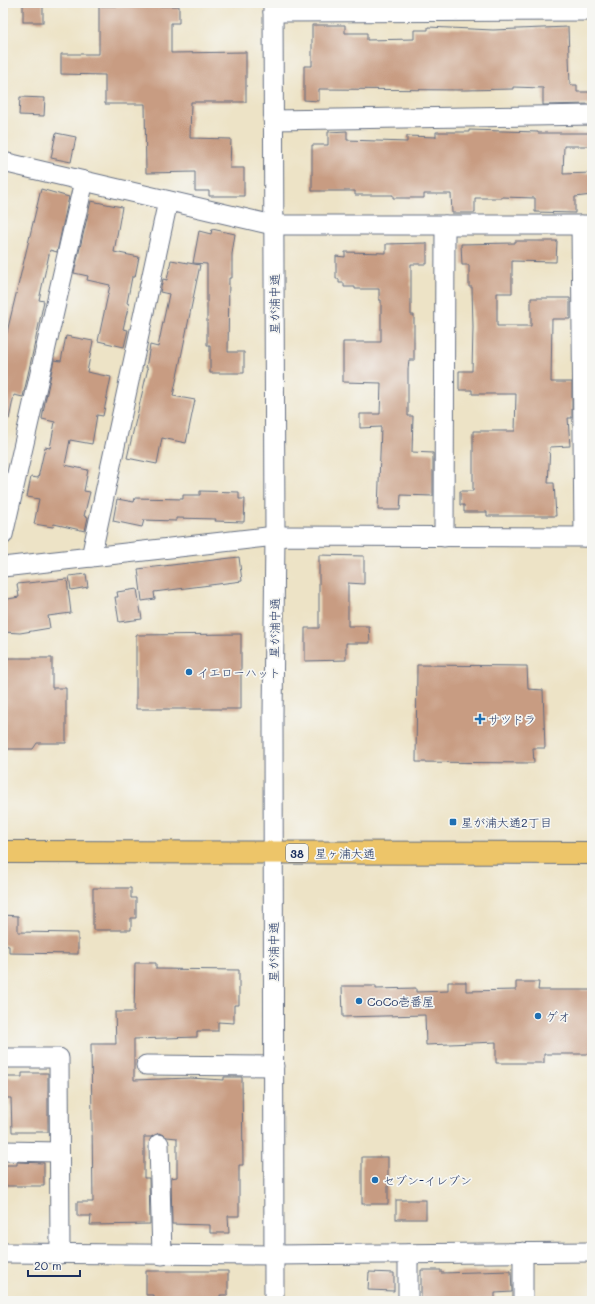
<svg xmlns="http://www.w3.org/2000/svg" width="595" height="1304" font-family="Mali,'Klee One',sans-serif">
<style>
.building{fill:#c89c82}
.lines{fill:none;stroke-linecap:round;stroke-linejoin:round}
.minor-casing{stroke:#646e82;stroke-width:21}
.trunk-casing{stroke:#646e82;stroke-width:24}
.minor{stroke:#fff;stroke-width:19}
.trunk{stroke:#edc569;stroke-width:22}
.poi-dot{fill:#1f6fb2;stroke:#f6f6f2;stroke-width:1.5}
.labels{text-anchor:middle;dominant-baseline:central;stroke-width:3.5;stroke-linejoin:round;paint-order:stroke}
.shield{fill:#f6f6f2;stroke:#5d6b8a;stroke-width:1}
.shield-label{font-size:11px;font-weight:bold;fill:#1b2f5e}
.street-label{font-size:12px;fill:#1b2f5e;stroke:#f6f6f2}
.poi-label{font-size:12px;fill:#1b2f5e;stroke:#f6f6f2;text-anchor:start}
</style>
<rect width="100%" height="100%" fill="#f6f6f2"/>
<filter id="ink" filterUnits="userSpaceOnUse"><feTurbulence type="fractalNoise" baseFrequency=".025" numOctaves="2"/><feDisplacementMap in="SourceGraphic" scale="8" xChannelSelector="R" yChannelSelector="G"/><feConvolveMatrix kernelMatrix="1 2 1 2 8 2 1 2 1" color-interpolation-filters="sRGB"/></filter>
<filter id="wash" filterUnits="userSpaceOnUse"><feTurbulence type="fractalNoise" baseFrequency=".012" numOctaves="4" result="noise"/><feDisplacementMap in="SourceGraphic" scale="16" xChannelSelector="R" yChannelSelector="G"/><feGaussianBlur stdDeviation="0.9" result="paint"/><feColorMatrix in="noise" values="0 0 0 0 0 0 0 0 0 0 0 0 0 0 0 0 0 1.4 0 .05"/><feComposite in="paint" operator="in"/></filter>
<g filter="url(#wash)">
<rect width="100%" height="100%" fill="#ede3c6"/>
<g id="blocks">
<g class="building">
<rect x="23" y="3" width="20" height="19"/>
<polygon points="99,6 179,6 179,23 171,23 171,53 246,52 246,102 191,102 190,138 231,139 230,168 244,168 244,196 209,196 209,191 195,191 195,172 146,173 145,104 105,104 105,75 61,74 61,54 99,54"/>
<polygon points="312,25 345,25 345,33 367,33 367,40 414,39 414,30 428,30 428,27 493,30 568,27 570,85 577,85 577,92 592,92 592,104 543,105 543,88 513,87 513,89 464,90 319,89 319,101 304,100 304,66 312,66"/>
<polygon points="20,97 45,98 44,116 19,115"/>
<polygon points="469,130 538,132 538,133 592,133 592,146 564,146 563,174 592,173 592,195 575,197 575,213 535,212 535,198 502,197 502,198 475,198 475,213 452,213 451,194 424,194 424,198 393,198 393,195 355,195 355,191 312,191 312,145 328,145 328,132 347,131 347,140 407,142 407,136 436,137 436,132 469,132"/>
<polygon points="56,133 76,137 71,162 51,158"/>
<polygon points="41,189 69,197 57,252 50,250 39,300 44,301 23,397 14,395 9,419 3,419 3,349"/>
<polygon points="91,201 122,207 114,252 139,257 135,277 132,277 127,303 129,304 123,329 128,330 124,347 98,341 110,285 87,280 88,276 74,273"/>
<polygon points="212,229 235,234 232,254 232,278 229,278 228,352 244,352 244,373 210,373 210,345 207,345 207,264 193,263 199,231 211,234"/>
<polygon points="515,241 557,241 556,262 512,261 512,293 497,293 497,326 531,326 531,298 570,298 570,319 552,319 551,382 572,382 572,418 568,418 570,446 550,447 548,483 554,483 556,516 487,516 487,512 464,512 464,505 460,505 460,491 473,491 473,431 515,431 516,394 472,394 472,390 459,390 459,371 472,371 473,327 472,287 469,287 469,265 462,265 461,244 515,243"/>
<polygon points="427,243 427,264 411,264 411,315 414,315 414,360 409,360 408,369 408,416 413,416 412,452 433,453 433,496 401,495 400,510 378,510 381,427 360,428 360,414 380,414 381,383 343,382 343,342 381,342 381,300 379,300 379,289 355,289 355,287 344,287 344,283 339,283 339,279 336,279 336,256 345,257 345,252 386,253 386,244"/>
<polygon points="171,260 200,265 173,396 195,400 186,443 162,438 157,464 127,458 148,368 146,368 150,345 158,347 162,327 169,294 160,292 163,279 167,280"/>
<polygon points="66,336 93,341 87,372 111,377 103,416 97,415 92,444 70,440 65,465 88,470 84,491 90,492 84,516 88,517 85,531 54,524 53,527 34,524 39,499 27,497 31,477 38,478 45,447 50,448 55,422 42,419 45,402 54,360 61,361"/>
<polygon points="200,491 239,492 239,499 245,499 244,522 215,521 216,519 176,518 176,521 144,520 142,527 113,521 117,499 134,502 135,498 183,499 183,495 200,495"/>
<polygon points="319,555 364,556 364,584 348,583 348,626 369,626 370,643 346,643 346,660 305,661 305,628 319,628"/>
<polygon points="239,557 242,581 154,592 155,599 142,601 138,569"/>
<polygon points="86,574 88,587 71,590 69,576"/>
<polygon points="67,579 71,613 48,616 50,628 20,633 3,632 3,600 19,597 17,584"/>
<polygon points="137,589 142,619 119,622 115,597 118,597 117,592"/>
<polygon points="241,634 241,709 136,709 136,635"/>
<polygon points="3,658 52,658 52,688 66,688 66,743 37,743 33,749 3,749"/>
<polygon points="417,665 527,666 528,689 543,690 545,748 533,748 534,763 416,762"/>
<polygon points="93,888 131,888 131,898 136,898 136,918 131,918 131,930 93,930"/>
<polygon points="3,915 18,916 18,932 78,933 78,954 9,953 9,946 3,945"/>
<polygon points="135,963 156,963 156,969 239,970 239,1005 234,1005 234,1023 218,1022 218,1031 197,1031 197,1037 134,1039 134,1080 190,1078 224,1080 224,1077 242,1077 243,1165 239,1165 239,1216 228,1216 229,1233 210,1233 210,1225 172,1224 171,1178 177,1177 177,1138 167,1137 159,1133 151,1137 144,1137 144,1178 149,1178 150,1224 90,1225 91,1216 77,1216 77,1202 93,1202 91,1044 116,1044 115,1012 134,1012"/>
<polygon points="448,982 466,982 466,991 516,990 516,982 539,982 538,990 592,990 592,1054 544,1054 544,1063 496,1063 496,1042 426,1045 425,1015 343,1017 342,986 376,986 376,989 416,988 416,992 448,991"/>
<polygon points="22,1073 48,1073 48,1132 12,1132 11,1098 3,1098 3,1077 22,1077"/>
<rect x="362" y="1157" width="26" height="47"/>
<polygon points="17,1162 44,1163 44,1186 3,1186 3,1165 17,1165"/>
<rect x="396" y="1200" width="30" height="19"/>
<polygon points="421,1270 441,1270 441,1273 511,1271 512,1292 495,1293 495,1301 421,1299"/>
<polygon points="146,1271 228,1271 228,1295 220,1295 220,1301 154,1301 154,1295 146,1295"/>
<polygon points="369,1272 394,1273 394,1291 368,1290"/>
</g>
</g>
</g>
<g filter="url(#ink)">
<use href="#blocks" fill-opacity="0" stroke="#646e82" stroke-width="1"/>
<g class="lines">
<defs>
<g id="minor">
<polyline points="273,3 275,536 273,715 274,1301"/>
<polyline points="273,12 592,11"/>
<polyline points="273,120 592,115"/>
<polyline points="3,162 273,225 592,225"/>
<polyline points="581,225 584,537"/>
<polyline points="3,535 84,181"/>
<polyline points="444,537 445,225"/>
<polyline points="91,557 168,201"/>
<polyline points="3,567 275,536 592,537"/>
<polyline points="3,1058 59,1058 60,1254"/>
<polyline points="146,1065 274,1066"/>
<polyline points="159,1144 162,1255"/>
<polyline points="3,1151 59,1152"/>
<polyline points="3,1253 274,1255 592,1252"/>
<polyline points="408,1254 408,1301"/>
<polyline points="523,1301 523,1252"/>
</g>
<polyline id="trunk" points="3,852 592,853"/>
</defs>
<use href="#minor" class="minor-casing"/>
<use href="#trunk" class="trunk-casing"/>
<use href="#minor" class="minor"/>
<use href="#trunk" class="trunk"/>
</g>
</g>
<g class="poi-dot">
<circle cx="189" cy="672" r="4"/>
<path d="M478 713h4v4h4v4h-4v4h-4v-4h-4v-4h4z"/>
<rect x="449" y="818" width="8" height="8" rx="2"/>
<circle cx="359" cy="1001" r="4"/>
<circle cx="538" cy="1016" r="4"/>
<circle cx="375" cy="1180" r="4"/>
</g>
<g class="labels">
<rect class="shield" x="286" y="844" width="22" height="18" rx="3"/>
<g class="shield-label">
<text x="297" y="853">38</text>
</g>
<g class="street-label">
<text transform="translate(274 304) rotate(-90)">星が浦中通</text>
<text transform="translate(274 628) rotate(-89)">星が浦中通</text>
<text x="345" y="853">星ヶ浦大通</text>
<text transform="translate(273 952) rotate(-90)">星が浦中通</text>
</g>
<g class="poi-label">
<text x="197" y="672">イエローハット</text>
<text x="488" y="719">サツドラ</text>
<text x="461" y="822">星が浦大通2丁目</text>
<text x="367" y="1001">CoCo壱番屋</text>
<text x="546" y="1016">ゲオ</text>
<text x="383" y="1180">セブン-イレブン</text>
</g>
</g>
<rect width="595" height="1304" fill="none" stroke="#f6f6f2" stroke-width="16"/>
<path d="M28 1270v6h52v-6" fill="none" stroke="#1b2f5e" stroke-width="2"/>
<text x="34" y="1270" font-size="12" fill="#1b2f5e" stroke="#f6f6f2" stroke-width="3" paint-order="stroke">20 m</text>
</svg>
